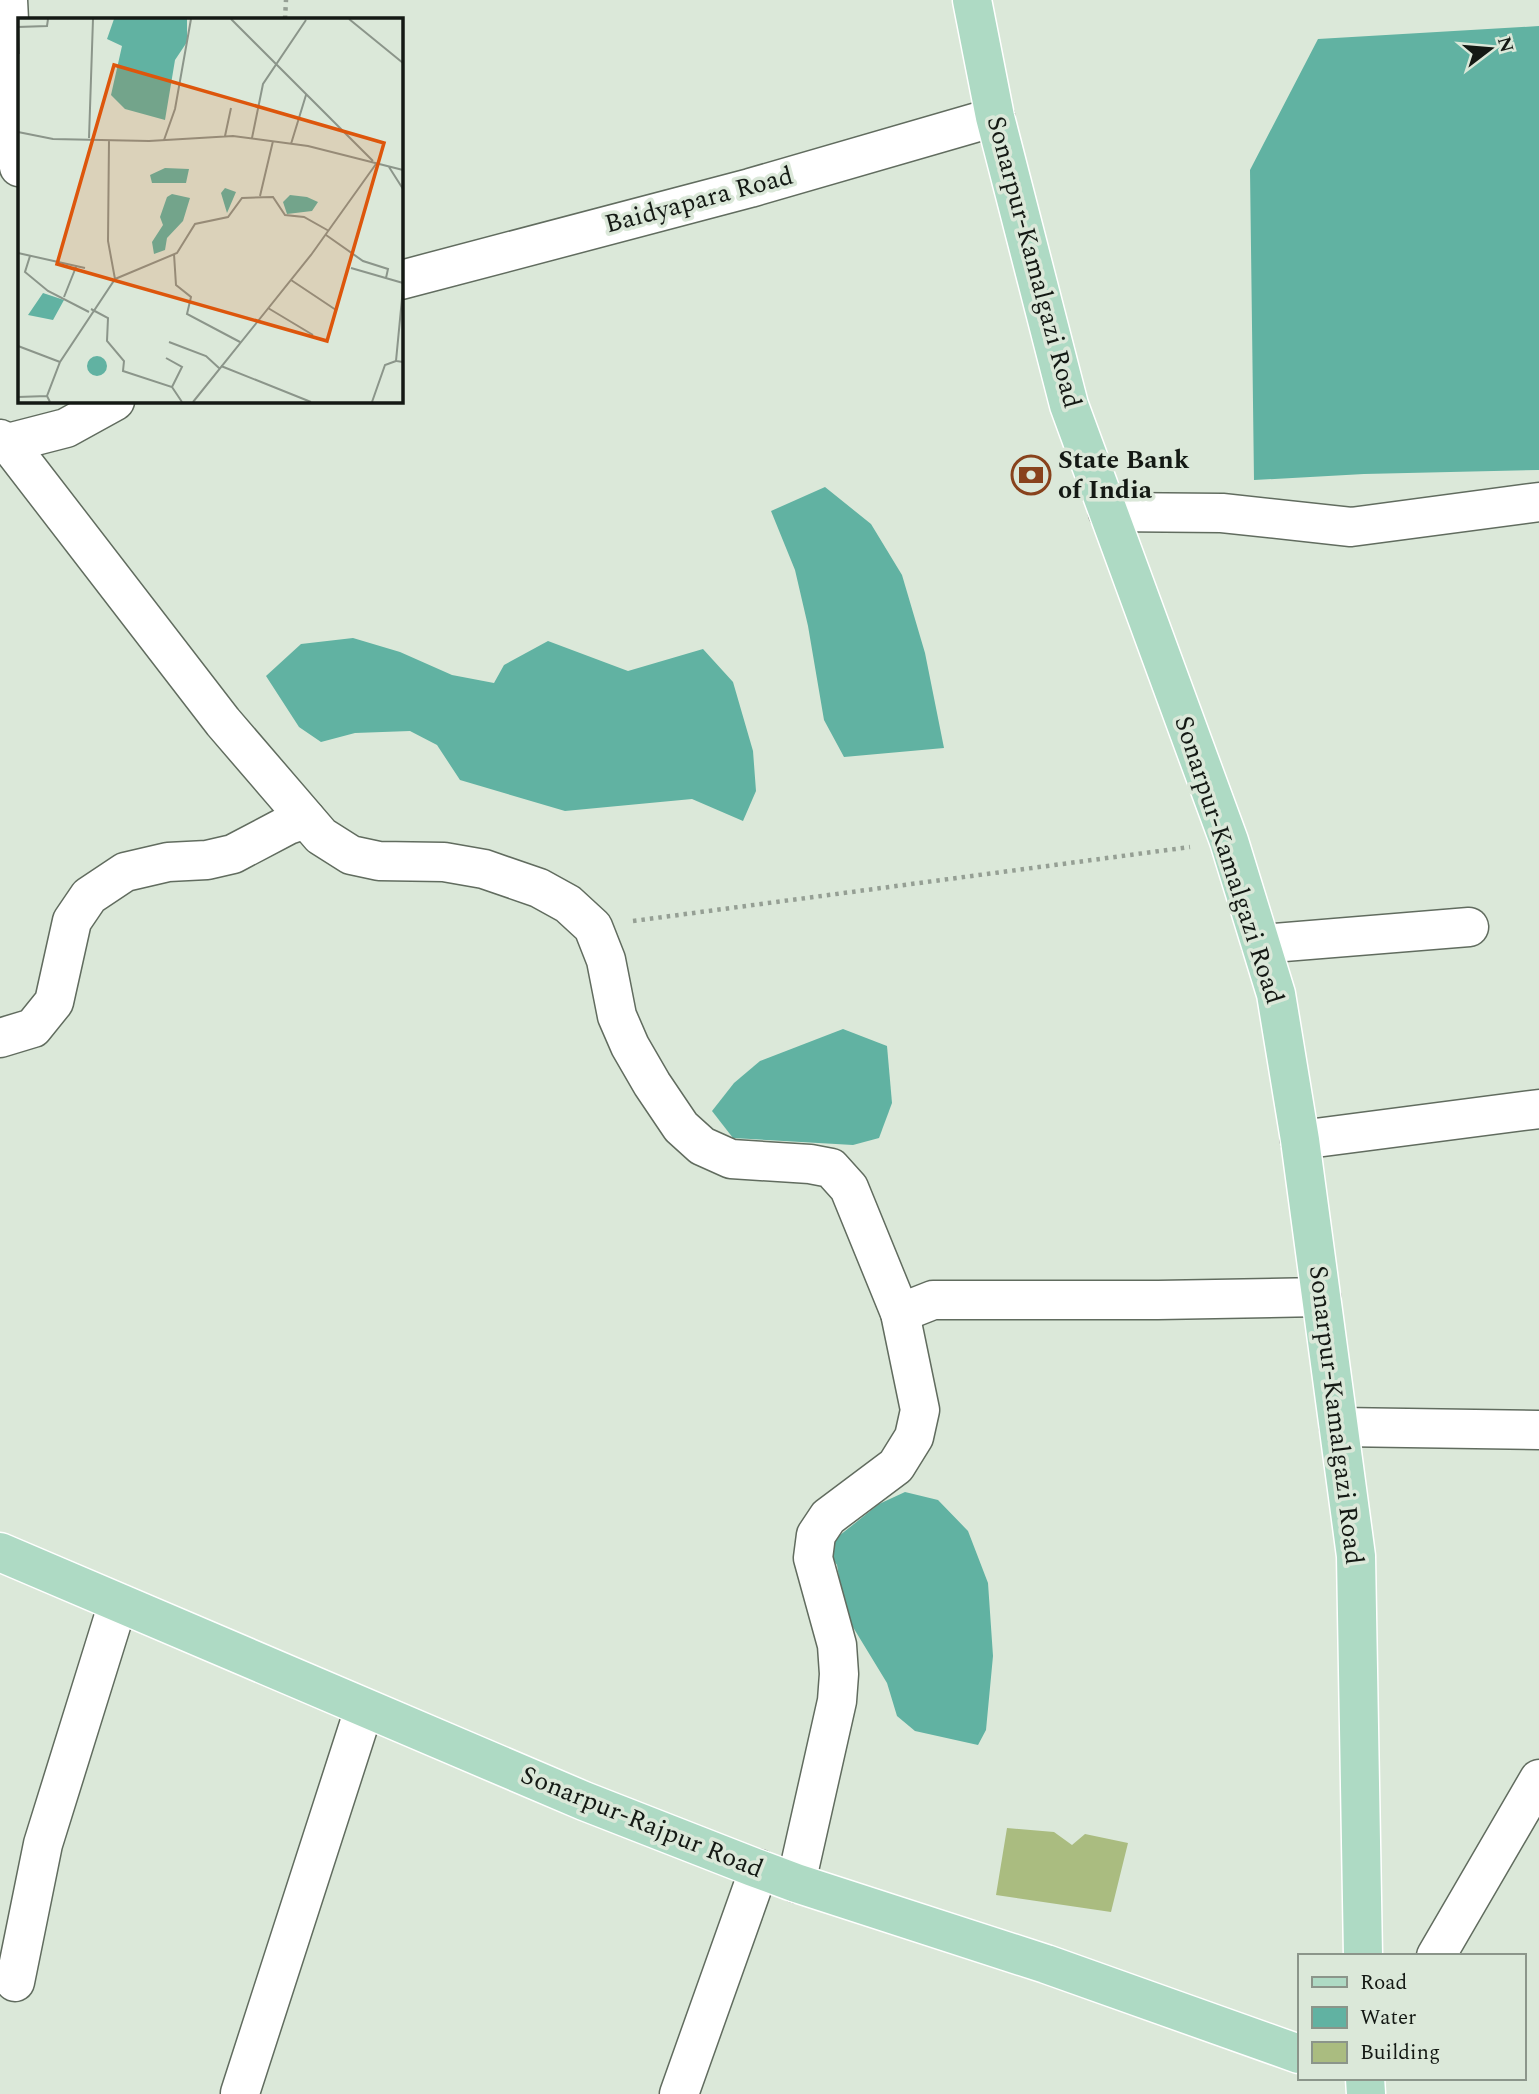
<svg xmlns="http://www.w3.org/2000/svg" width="1539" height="2094" font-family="Spectral,serif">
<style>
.water{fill:#61b2a2}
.building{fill:#aabc80}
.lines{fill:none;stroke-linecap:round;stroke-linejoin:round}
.minor-casing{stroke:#616c5f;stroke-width:41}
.major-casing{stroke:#fff;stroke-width:41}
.path{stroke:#959f94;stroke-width:4.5;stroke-dasharray:3.5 5;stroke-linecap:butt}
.minor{stroke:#fff;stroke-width:38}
.major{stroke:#aedac4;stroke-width:38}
.labels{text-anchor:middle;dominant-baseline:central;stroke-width:7;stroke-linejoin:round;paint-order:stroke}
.street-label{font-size:26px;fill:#141914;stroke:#dbe8d9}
.poi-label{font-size:26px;font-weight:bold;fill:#141914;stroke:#dbe8d9;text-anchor:start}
.inset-road{fill:none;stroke:#8b958a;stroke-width:2}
.view{fill:#dd560c;fill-opacity:0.15;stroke:#dd560c;stroke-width:3.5}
.inset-edge{fill:none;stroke:#141914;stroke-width:3.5}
</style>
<rect width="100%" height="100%" fill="#dbe8d9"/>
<g class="water">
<polygon points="1539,26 1539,470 1364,474 1254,480 1250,170 1318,39"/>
<polygon points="825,487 871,524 902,575 925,653 944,748 844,757 824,720 808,626 795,570 771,511"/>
<polygon points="353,638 400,652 452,675 494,683 504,665 548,641 628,671 703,649 733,682 753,751 756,791 743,821 692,799 565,811 460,780 437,745 410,731 355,733 321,742 299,727 266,676 301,644"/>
<polygon points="843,1029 887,1046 892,1103 879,1138 853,1145 733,1138 712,1111 734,1083 760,1061"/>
<polygon points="905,1492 938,1500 968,1531 988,1583 993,1656 986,1730 978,1745 915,1731 897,1716 887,1683 845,1614 837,1565 825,1547 879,1504"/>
</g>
<polygon class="building" points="1007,1828 1054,1832 1072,1845 1085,1834 1128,1843 1111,1912 996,1895"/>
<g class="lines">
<defs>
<g id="minor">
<polyline points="8,0 15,140 19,167"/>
<polyline points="401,280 750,188 995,117"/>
<polyline points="0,439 8,443 66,428 115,401"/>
<polyline points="8,443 223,722 321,836 351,855 379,861 444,862 484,869 539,888 568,904 593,927 606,960 617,1016 630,1046 652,1084 681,1127 702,1146 731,1159 810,1164 831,1168 849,1188 900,1313 920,1410 914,1437 896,1466 828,1517 816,1535 813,1558 837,1645 839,1674 837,1701 796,1883"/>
<polyline points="1108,512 1222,513 1351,527 1539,502"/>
<polyline points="1261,944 1469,927"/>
<polyline points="0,1038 33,1028 54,1002 72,921 89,896 125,872 168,862 207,860 233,854 288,825 306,819"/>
<polyline points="1300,1140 1539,1109"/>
<polyline points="900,1313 933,1300 1158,1300 1321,1297"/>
<polyline points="1339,1427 1539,1430"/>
<polyline points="1436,1956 1539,1779"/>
<polyline points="15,1982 43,1844 118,1603"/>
<polyline points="240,2093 364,1709"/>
<polyline points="679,2094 759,1869"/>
</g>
<g id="major">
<polyline points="972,0 995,117 1069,405 1229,841 1276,994 1300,1140 1356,1556 1363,1956"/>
<polyline points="0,1552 584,1801 753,1867 796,1883 1046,1964 1299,2054"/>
<polyline points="1365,2078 1366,2094"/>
</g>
</defs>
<use href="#minor" class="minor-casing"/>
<use href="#major" class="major-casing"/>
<g class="path">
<polyline points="285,19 286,0"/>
<polyline points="633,921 1190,847"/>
</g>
<use href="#minor" class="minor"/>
<use href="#major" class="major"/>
</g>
<defs>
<symbol id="bank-ring" viewBox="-11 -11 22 22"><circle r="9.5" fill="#dbe8d9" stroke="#88421c" stroke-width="1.5"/><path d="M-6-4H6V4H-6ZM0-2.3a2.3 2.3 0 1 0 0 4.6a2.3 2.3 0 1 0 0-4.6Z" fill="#88421c"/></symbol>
</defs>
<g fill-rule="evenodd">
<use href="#bank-ring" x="1009" y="453" width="44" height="44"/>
</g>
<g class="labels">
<g class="street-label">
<text transform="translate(699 200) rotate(-15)">Baidyapara Road</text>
<text transform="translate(1034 262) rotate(75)">Sonarpur-Kamalgazi Road</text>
<text transform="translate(1229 860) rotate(72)">Sonarpur-Kamalgazi Road</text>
<text transform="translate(1336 1415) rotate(83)">Sonarpur-Kamalgazi Road</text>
<text transform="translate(642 1822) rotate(22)">Sonarpur-Rajpur Road</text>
</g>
<g class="poi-label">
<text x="1058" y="460">State Bank<tspan x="1058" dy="30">of India</tspan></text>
</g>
</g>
<g transform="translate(18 18)">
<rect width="385" height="385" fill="#dbe8d9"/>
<path d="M96,1h73v23l-12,18 -10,60 -40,-11 -14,-14 11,-49 -15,-7zM147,150l24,1 -3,14h-34l-2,-8zM207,170l11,4 -9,21 -6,-20zM154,176l18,4 -7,23 -16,17 -2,12 -11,4 -2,-12 11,-17 -3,-8 7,-20zM272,177l17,2 11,5 -6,9 -25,3 -4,-12zM25,275l21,7 -11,20 -25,-5zM69 348a10 10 0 1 1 20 0a10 10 0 1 1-20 0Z" fill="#61b2a2"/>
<path class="inset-road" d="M213,1l142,142M331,1l54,44M1,36l-1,-27 29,-1 1,-7M0,114l35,7 96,2 84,-5 75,10 95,24M207,118l6,-28M71,120l4,-119M234,120l11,-54 43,-64M146,122l11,-31 16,-90M273,126l15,-49M371,149l14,22M242,178l13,-55M308,217l37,26 25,8 -2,9M0,235l67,15M156,236l2,31 15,12 -4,17 53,28M12,238l-5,16 23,19 41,21M333,250l52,15M97,261l62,-26 18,-29 33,-7 14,-19 31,-1 12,18 19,2 25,14M273,262l45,30M385,270l-7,73 7,1M46,279l12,-30M250,290l45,27M73,291l17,9 -1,23 17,20 -1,10 49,16 10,15M151,324l37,14 13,12M0,328l42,16M148,340l16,9 -10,20M203,348l90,36M0,379l29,-1M32,384l-3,-6 13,-34 55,-83 -7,-38 1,-101M175,384l118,-147 65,-91M354,384l13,-37 11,-4"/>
<path class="view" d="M96,47l270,78 -57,198 -270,-77z"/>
<rect width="385" height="385" class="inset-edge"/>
</g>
<rect x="1298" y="1954" width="228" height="126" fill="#dbe8d9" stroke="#8b958a" stroke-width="2"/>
<rect x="1312" y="1977" width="35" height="10" fill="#aedac4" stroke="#8b958a" stroke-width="2"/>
<text x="1360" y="1989" font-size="21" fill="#141914">Road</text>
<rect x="1312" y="2007" width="35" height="21" fill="#61b2a2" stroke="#8b958a" stroke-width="2"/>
<text x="1360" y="2024" font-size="21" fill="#141914">Water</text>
<rect x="1312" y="2042" width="35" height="21" fill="#aabc80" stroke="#8b958a" stroke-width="2"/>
<text x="1360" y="2059" font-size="21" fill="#141914">Building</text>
<g transform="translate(1490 49) rotate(74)" stroke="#dbe8d9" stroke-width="5" paint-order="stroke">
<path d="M0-5L12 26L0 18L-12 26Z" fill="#141914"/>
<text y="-10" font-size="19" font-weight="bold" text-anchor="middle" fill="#141914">N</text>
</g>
</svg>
